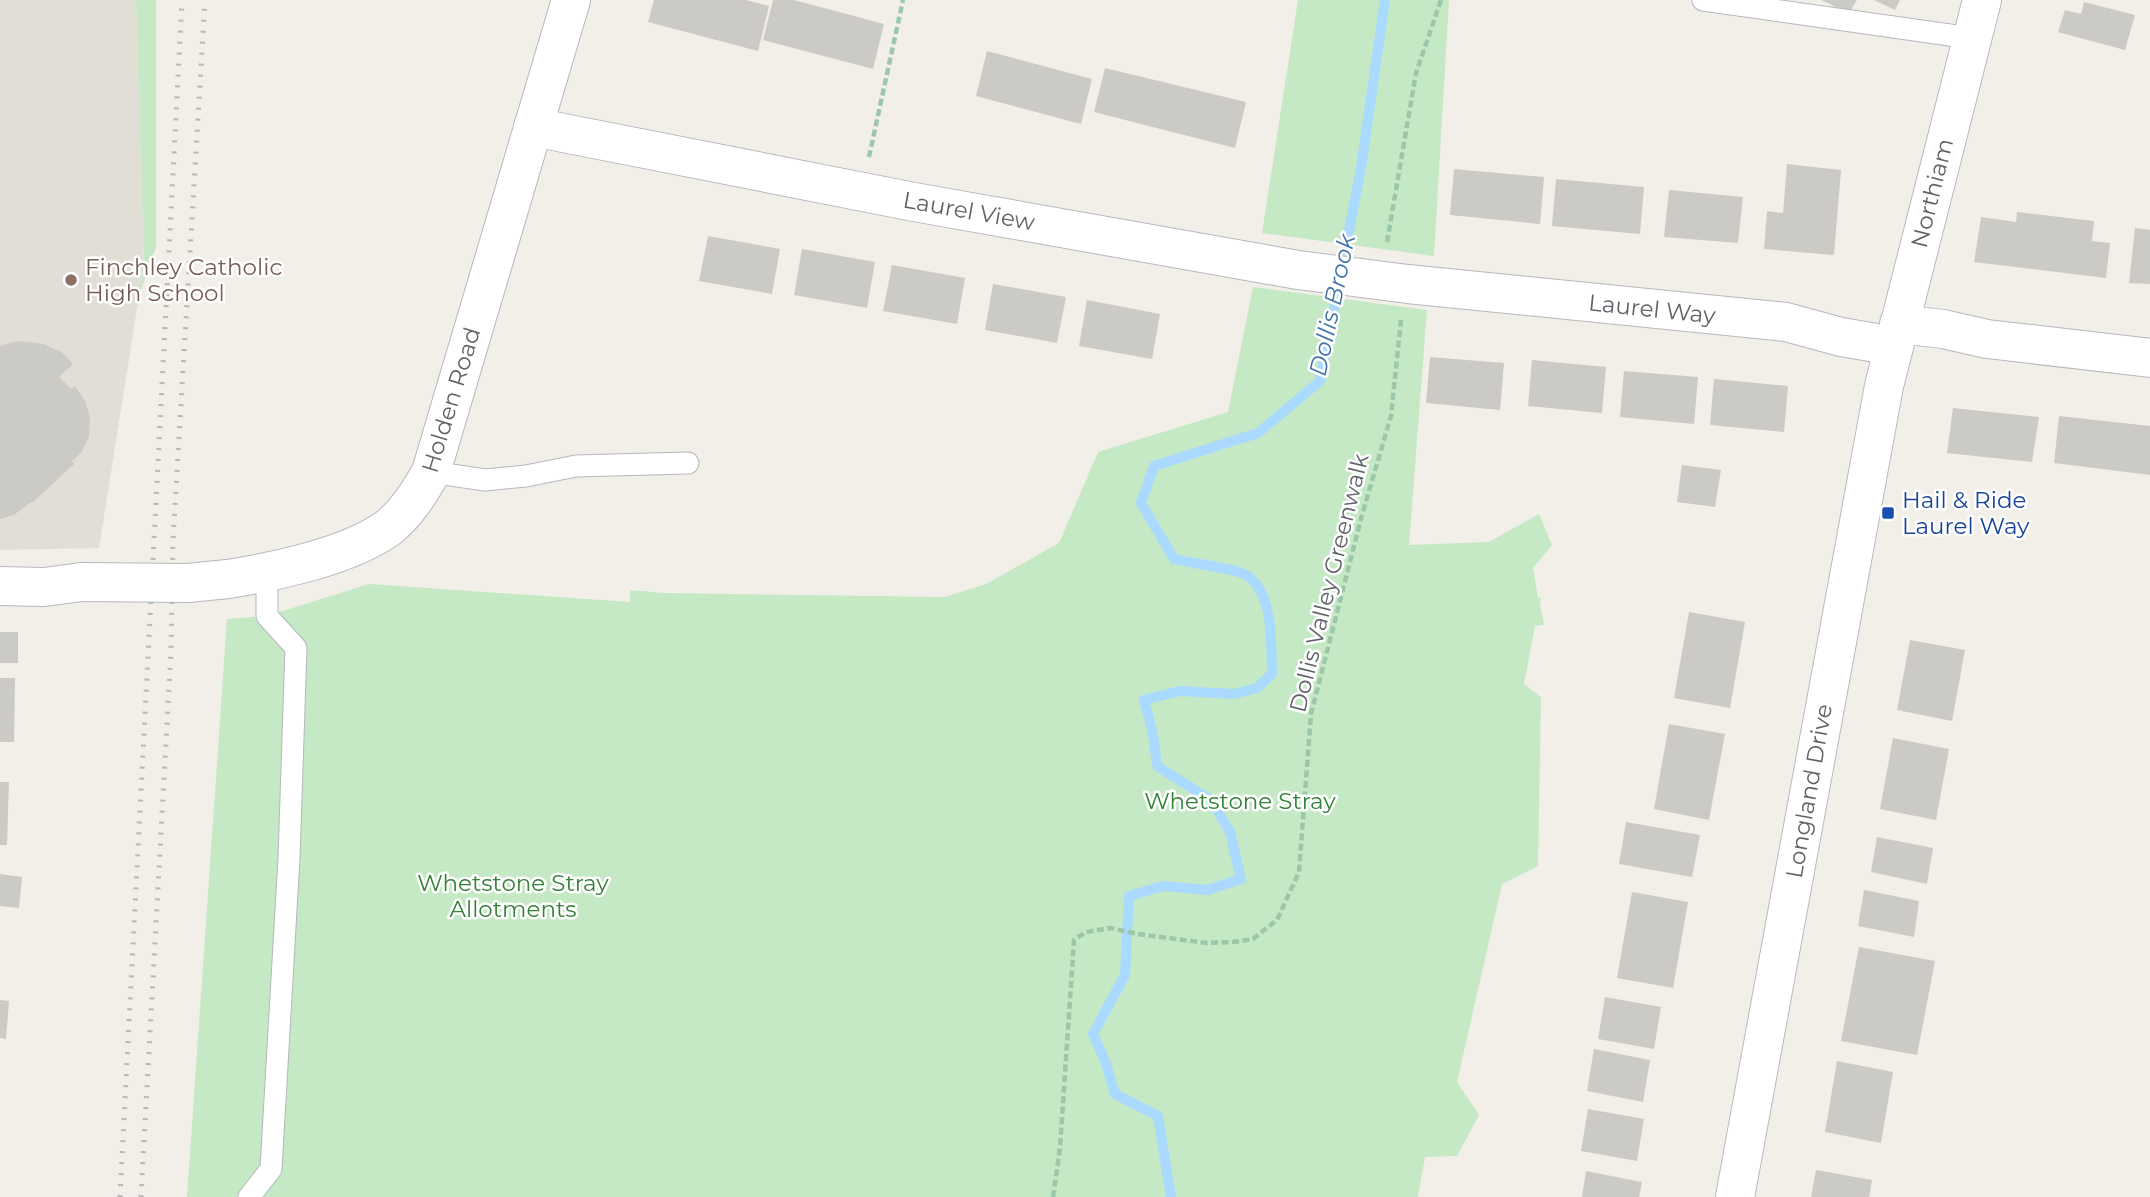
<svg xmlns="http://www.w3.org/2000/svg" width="2150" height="1197" font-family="Montserrat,sans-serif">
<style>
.education{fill:#e1ded6}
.green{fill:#c5e8c5}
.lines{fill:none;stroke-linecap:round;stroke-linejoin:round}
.stream{stroke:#aadaff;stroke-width:10}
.building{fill:#cccac5}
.lane-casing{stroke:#b5b8bc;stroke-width:23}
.street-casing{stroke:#b5b8bc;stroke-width:40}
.secondary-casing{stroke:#b6babf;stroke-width:40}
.path{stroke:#9cc7a9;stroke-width:4.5;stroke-dasharray:7 3.5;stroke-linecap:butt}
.lane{stroke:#fff;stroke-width:21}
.street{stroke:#fff;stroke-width:38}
.secondary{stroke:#fff;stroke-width:38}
.rail{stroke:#b6b7b8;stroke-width:5;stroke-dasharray:2 9;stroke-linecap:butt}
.street-bridge-casing{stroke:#b5b8bc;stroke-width:40;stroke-linecap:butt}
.street-bridge{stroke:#fff;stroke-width:38}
.education-dot{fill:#8d6e63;stroke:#fff;stroke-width:2.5}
.transit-dot{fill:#1a4fb4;stroke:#fff;stroke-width:2.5}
.labels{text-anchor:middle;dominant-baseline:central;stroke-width:5;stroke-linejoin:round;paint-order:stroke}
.street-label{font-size:23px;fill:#5f6368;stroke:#fff}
.education-label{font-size:23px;fill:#785e54;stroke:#fff;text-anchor:start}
.transit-label{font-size:23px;fill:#164399;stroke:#fff;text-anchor:start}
.park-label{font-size:23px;fill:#348238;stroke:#fff}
.water-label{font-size:24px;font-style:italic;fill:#4174aa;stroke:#fff}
</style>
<rect width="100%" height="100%" fill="#f1efe8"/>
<polygon class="education" points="0,0 136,0 144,264 99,548 0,550"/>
<g class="green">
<polygon points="136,0 156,0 156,247 139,296 144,264"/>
<polygon points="1298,0 1449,0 1434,256 1262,233"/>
<polygon points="1253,287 1427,310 1409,545 1489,542 1539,514 1552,545 1533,568 1538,598 1541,598 1540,604 1544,625 1535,626 1524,684 1541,697 1538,866 1502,884 1457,1082 1479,1115 1457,1156 1425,1157 1418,1197 187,1197 227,619 267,616 369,584 630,602 630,590 664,593 945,597 986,584 1059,543 1098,452 1228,412"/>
</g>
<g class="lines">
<path class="stream" d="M1171,1197l-13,-81 -43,-22 -10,-33 -12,-27 32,-59 4,-79 34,-10 44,4 34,-11 -11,-47 -19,-32 -54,-34 -4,-32 -9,-34 36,-9 54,3 23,-6 15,-14c-1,-30 2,-78 -24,-98 -6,-6 -62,-14 -74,-17l-33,-56 13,-37 104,-33 62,-52 41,-213 24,-168"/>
</g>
<g class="building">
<polygon points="654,0 746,0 769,6 758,51 648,22"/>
<polygon points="773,0 794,0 884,24 873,69 763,40"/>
<polygon points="1821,0 1857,0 1849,13"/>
<polygon points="1874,0 1900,0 1895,10"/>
<polygon points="2084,2 2135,15 2125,50 2058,32 2065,10 2081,14"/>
<polygon points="987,51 1092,79 1081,124 976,96"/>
<polygon points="1105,68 1246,102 1235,148 1094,112"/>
<polygon points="1787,164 1841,170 1834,255 1764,249 1767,211 1783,213"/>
<polygon points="1454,169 1544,177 1540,224 1450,215"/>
<polygon points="1556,179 1644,187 1640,234 1552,226"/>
<polygon points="1669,190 1743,197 1738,243 1664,237"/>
<polygon points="2017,212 2094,221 2092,241 2110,243 2106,278 1974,262 1981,217 2016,222"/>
<polygon points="2135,228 2150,230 2150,284 2129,283"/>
<polygon points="708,236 780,249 772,294 699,281"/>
<polygon points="802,249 875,262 867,308 794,295"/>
<polygon points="892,265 965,278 957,324 883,311"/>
<polygon points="993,284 1066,297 1057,343 985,330"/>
<polygon points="1087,300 1160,314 1152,359 1079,346"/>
<polygon points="17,341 44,344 63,353 73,364 59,377 71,389 75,386 85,401 90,417 89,437 81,453 72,461 74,464 32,503 31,502 14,515 0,519 0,346"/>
<polygon points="1430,357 1504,363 1500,410 1426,403"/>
<polygon points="1532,360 1606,367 1602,413 1528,406"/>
<polygon points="1624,371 1698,377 1694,424 1620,417"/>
<polygon points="1714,379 1788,386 1784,432 1710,425"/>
<polygon points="1953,408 2039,417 2032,462 1947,453"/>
<polygon points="2059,416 2150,426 2150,475 2054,463"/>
<polygon points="1682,465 1721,470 1715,507 1677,502"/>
<polygon points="1689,612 1745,622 1730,708 1674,698"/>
<rect x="0" y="632" width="18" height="31"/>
<polygon points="1910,640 1965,650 1952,721 1897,710"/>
<polygon points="0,678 15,678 14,742 0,742"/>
<polygon points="1669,724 1725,734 1709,820 1654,809"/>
<polygon points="1893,738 1949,749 1936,820 1880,809"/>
<polygon points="0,782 9,782 7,845 0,845"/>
<polygon points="1626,822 1700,835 1692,877 1619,864"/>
<polygon points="1877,837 1933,848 1927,884 1871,872"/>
<polygon points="0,874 22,877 19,908 0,906"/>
<polygon points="1864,890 1919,901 1914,937 1858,926"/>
<polygon points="1632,892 1688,902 1673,988 1617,978"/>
<polygon points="1859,947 1935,961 1917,1055 1841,1041"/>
<polygon points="1605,997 1661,1007 1654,1049 1598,1039"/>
<polygon points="0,1000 9,1001 6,1039 0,1038"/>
<polygon points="1594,1049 1650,1060 1643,1102 1587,1091"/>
<polygon points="1837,1061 1893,1072 1881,1143 1825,1132"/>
<polygon points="1588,1109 1644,1119 1637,1161 1581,1151"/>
<polygon points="1816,1170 1872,1180 1869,1197 1811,1197"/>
<polygon points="1586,1171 1642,1182 1639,1197 1582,1197"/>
</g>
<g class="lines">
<defs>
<g id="lane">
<polyline points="1703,0 1971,38"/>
<polyline points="431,472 485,480 526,476 576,466 688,463"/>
<polyline points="249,1197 271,1169 289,858 296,648 267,616 267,573"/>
</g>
<g id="street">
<polyline points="533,127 914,202 1298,270 1408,284 1786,322 1841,337 1894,346"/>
<polyline points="1899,324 1943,329 1987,339 2150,358"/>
<path d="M228,579c49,-8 119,-22 160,-51 19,-15 32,-36 43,-56l140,-472"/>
<polyline points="0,586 44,587 82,582"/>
</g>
<polyline id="secondary" points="1735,1197 1884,386 1982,0"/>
</defs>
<use href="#lane" class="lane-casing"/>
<use href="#street" class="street-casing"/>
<use href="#secondary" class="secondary-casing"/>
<g class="path">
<polyline points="869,157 903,0"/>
<polyline points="1387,242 1416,73 1441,0"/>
<polyline points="1053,1197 1060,1148 1074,940 1086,932 1110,928 1138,934 1207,943 1234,942 1253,939 1277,920 1299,872 1311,714 1362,515 1391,416 1401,320"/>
</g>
<use href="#lane" class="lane"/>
<use href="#street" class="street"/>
<use href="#secondary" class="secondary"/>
<g class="rail">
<polyline points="120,1197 182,0"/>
<polyline points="141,1197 171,651 173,539 205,0"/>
</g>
<defs>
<polyline id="street-bridge" points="82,582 188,583 228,579"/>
</defs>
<use href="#street-bridge" class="street-bridge-casing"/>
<use href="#street-bridge" class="street-bridge"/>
</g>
<circle class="education-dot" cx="71" cy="280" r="7"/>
<rect class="transit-dot" x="1881" y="506" width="14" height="14" rx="3.5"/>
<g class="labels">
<g class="street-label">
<text transform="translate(1932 193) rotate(-76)">Northiam</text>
<text transform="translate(969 211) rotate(10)">Laurel View</text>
<text transform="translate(1652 309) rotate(6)">Laurel Way</text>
<text transform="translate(451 400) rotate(-73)">Holden Road</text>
<text transform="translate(1329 583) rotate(-76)">Dollis Valley Greenwalk</text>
<text transform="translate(1809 791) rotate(-80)">Longland Drive</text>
</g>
<g class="education-label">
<text x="85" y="267">Finchley Catholic<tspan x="85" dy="26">High School</tspan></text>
</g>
<g class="transit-label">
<text x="1902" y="500">Hail &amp; Ride<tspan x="1902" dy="26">Laurel Way</tspan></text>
</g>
<g class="park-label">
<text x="1240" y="801">Whetstone Stray</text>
<text x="513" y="883">Whetstone Stray<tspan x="513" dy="26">Allotments</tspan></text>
</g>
<g class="water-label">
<text transform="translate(1332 305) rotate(-78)">Dollis Brook</text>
</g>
</g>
</svg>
